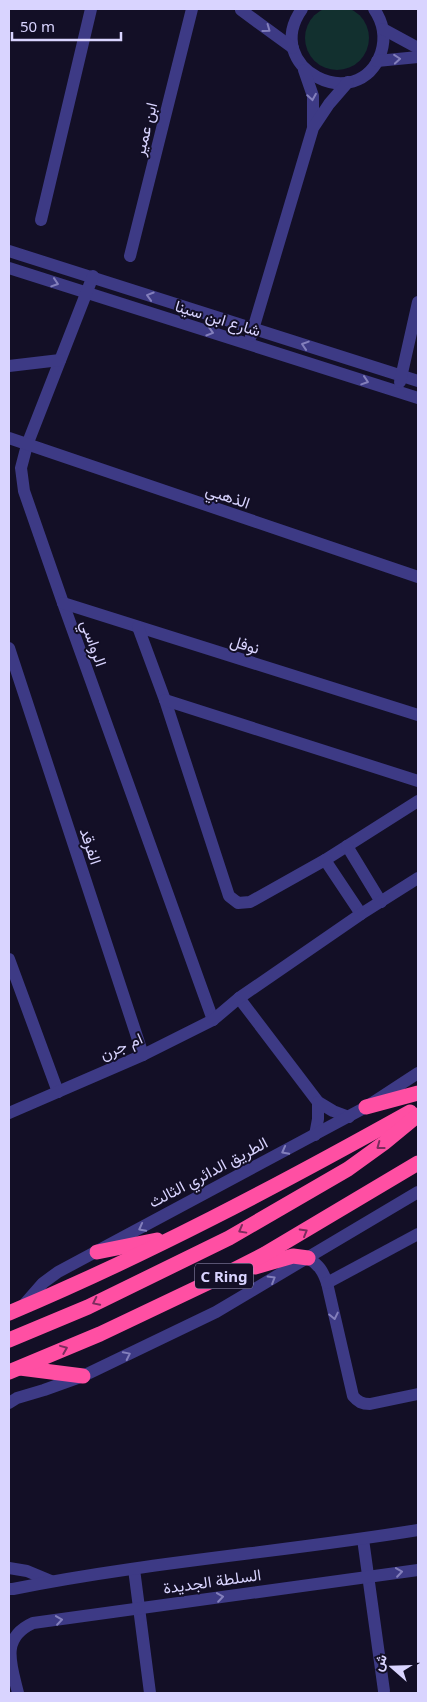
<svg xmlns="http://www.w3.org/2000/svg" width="427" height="1702" font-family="'Noto Sans',Vazirmatn,sans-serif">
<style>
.green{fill:#12302f}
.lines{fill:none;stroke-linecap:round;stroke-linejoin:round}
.minor{stroke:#3d3a85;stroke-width:12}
.highway{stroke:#ff4fa3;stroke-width:15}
.oneway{stroke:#837fbc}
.oneway2{stroke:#7d2c5e}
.labels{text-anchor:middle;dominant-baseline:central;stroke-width:4;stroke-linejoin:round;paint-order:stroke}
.shield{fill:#130f26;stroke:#9e99be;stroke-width:1}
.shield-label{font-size:15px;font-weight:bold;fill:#d9d4ff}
.street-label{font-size:16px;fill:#d9d4ff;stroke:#130f26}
</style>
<rect width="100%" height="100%" fill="#130f26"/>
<circle class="green" cx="337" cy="38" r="32"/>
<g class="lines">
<g class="minor">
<path d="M302,9c-42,59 56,108 79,44 5,-16 2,-31 -7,-44"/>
<polyline points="241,10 293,48"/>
<polyline points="383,29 418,48"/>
<polyline points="377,61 418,57"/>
<polyline points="304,70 313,96 313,126"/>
<polyline points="41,220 91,9"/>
<polyline points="9,251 418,381"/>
<polyline points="130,256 192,9"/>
<polyline points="9,268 418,398"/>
<polyline points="93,276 27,445 21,468 24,491 63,603 213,1020"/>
<polyline points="251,336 313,128 329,104 348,82"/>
<polyline points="9,366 60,360"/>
<polyline points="400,382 418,302"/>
<polyline points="9,438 418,577"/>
<polyline points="63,603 418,715"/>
<polyline points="138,627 165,700 229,896 238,903 250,902 325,860 418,801"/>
<polyline points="9,648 143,1055"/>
<polyline points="165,700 418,781"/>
<polyline points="347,846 381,902"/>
<polyline points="325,860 361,914"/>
<polyline points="9,959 58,1092"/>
<polyline points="239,998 318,1102 333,1111 349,1117"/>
<polyline points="9,1113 143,1055 213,1020 239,998 361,914 418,878"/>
<polyline points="315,1135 318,1119 318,1102"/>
<path d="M308,1258c11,7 15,13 19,25l26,113c5,6 9,8 17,8l48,-10"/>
<polyline points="327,1283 418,1234"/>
<polyline points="22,1307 43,1283 58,1272 366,1107 418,1073"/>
<polyline points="9,1403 17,1398 44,1390 83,1376 216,1312 418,1192"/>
<polyline points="363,1539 384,1691"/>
<polyline points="9,1568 27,1571 51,1581"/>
<polyline points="134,1569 150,1693"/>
<path d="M9,1589h4c134,-27 271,-37 405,-59"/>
<path d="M18,1693c-7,-29 -18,-55 15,-70l385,-53"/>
</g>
<g class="highway">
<polyline points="366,1107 418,1093"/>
<polyline points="97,1252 157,1240"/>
<polyline points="255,1267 293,1256 308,1258"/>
<path d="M9,1313c138,-58 270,-128 401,-201"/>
<polyline points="9,1340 88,1307 229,1238 348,1169 384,1143 418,1115"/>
<polyline points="20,1368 83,1376"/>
<polyline points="9,1372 100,1334 222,1276 265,1254 418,1163"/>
</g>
</g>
<defs><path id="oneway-chevron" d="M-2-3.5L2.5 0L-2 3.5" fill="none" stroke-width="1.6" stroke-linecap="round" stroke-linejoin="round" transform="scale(1.25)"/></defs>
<g class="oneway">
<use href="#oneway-chevron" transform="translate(267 29) rotate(36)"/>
<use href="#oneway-chevron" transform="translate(397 59) rotate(-5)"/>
<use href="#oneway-chevron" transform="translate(312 97) rotate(81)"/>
<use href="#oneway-chevron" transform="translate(55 283) rotate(18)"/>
<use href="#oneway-chevron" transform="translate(150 296) rotate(-163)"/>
<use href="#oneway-chevron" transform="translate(210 332) rotate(17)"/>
<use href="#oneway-chevron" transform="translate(305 345) rotate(-162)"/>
<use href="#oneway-chevron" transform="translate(365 381) rotate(18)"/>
<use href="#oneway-chevron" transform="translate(285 1151) rotate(152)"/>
<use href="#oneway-chevron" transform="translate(142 1228) rotate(152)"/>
<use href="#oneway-chevron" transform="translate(272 1279) rotate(-31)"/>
<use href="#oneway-chevron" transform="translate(334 1316) rotate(78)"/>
<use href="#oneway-chevron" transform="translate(127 1355) rotate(-26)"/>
<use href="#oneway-chevron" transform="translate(399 1572) rotate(-8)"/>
<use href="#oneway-chevron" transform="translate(220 1597) rotate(-8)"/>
<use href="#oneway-chevron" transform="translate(59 1620) rotate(-8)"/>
</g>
<g class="oneway2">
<use href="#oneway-chevron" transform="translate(380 1146) rotate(143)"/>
<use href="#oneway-chevron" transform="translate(242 1230) rotate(151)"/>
<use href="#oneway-chevron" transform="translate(304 1232) rotate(-30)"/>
<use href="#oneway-chevron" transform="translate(96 1302) rotate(154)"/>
<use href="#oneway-chevron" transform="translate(64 1349) rotate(-22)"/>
</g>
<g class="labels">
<rect class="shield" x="195" y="1263.5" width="58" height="25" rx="4"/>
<g class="shield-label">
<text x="224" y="1276">C Ring</text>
</g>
<g class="street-label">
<text transform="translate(145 129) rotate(-76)">ابن عمير</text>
<text transform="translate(218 318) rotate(17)">شارع ابن سينا</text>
<text transform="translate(228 496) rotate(19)">الذهبي</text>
<text transform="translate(94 643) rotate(70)">الرواسي</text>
<text transform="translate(245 644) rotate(17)">نوفل</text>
<text transform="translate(91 846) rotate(72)">الفرقد</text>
<text transform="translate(121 1046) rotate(-24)">ام جرن</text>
<text transform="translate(208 1172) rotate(-28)">الطريق الدائري الثالث</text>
<text transform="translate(212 1581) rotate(-8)">السلطة الجديدة</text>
</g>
</g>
<rect width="427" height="1702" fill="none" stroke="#d9d4ff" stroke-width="20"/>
<g transform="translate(392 1667) rotate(290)" stroke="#130f26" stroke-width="4" paint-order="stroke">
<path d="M0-4L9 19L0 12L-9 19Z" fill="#d9d4ff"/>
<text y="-8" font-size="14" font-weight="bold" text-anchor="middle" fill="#d9d4ff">ش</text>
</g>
<path d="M12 32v8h109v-8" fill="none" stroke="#d9d4ff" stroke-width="2.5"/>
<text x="20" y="32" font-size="15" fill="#d9d4ff" stroke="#130f26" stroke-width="4" paint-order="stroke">50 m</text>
</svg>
